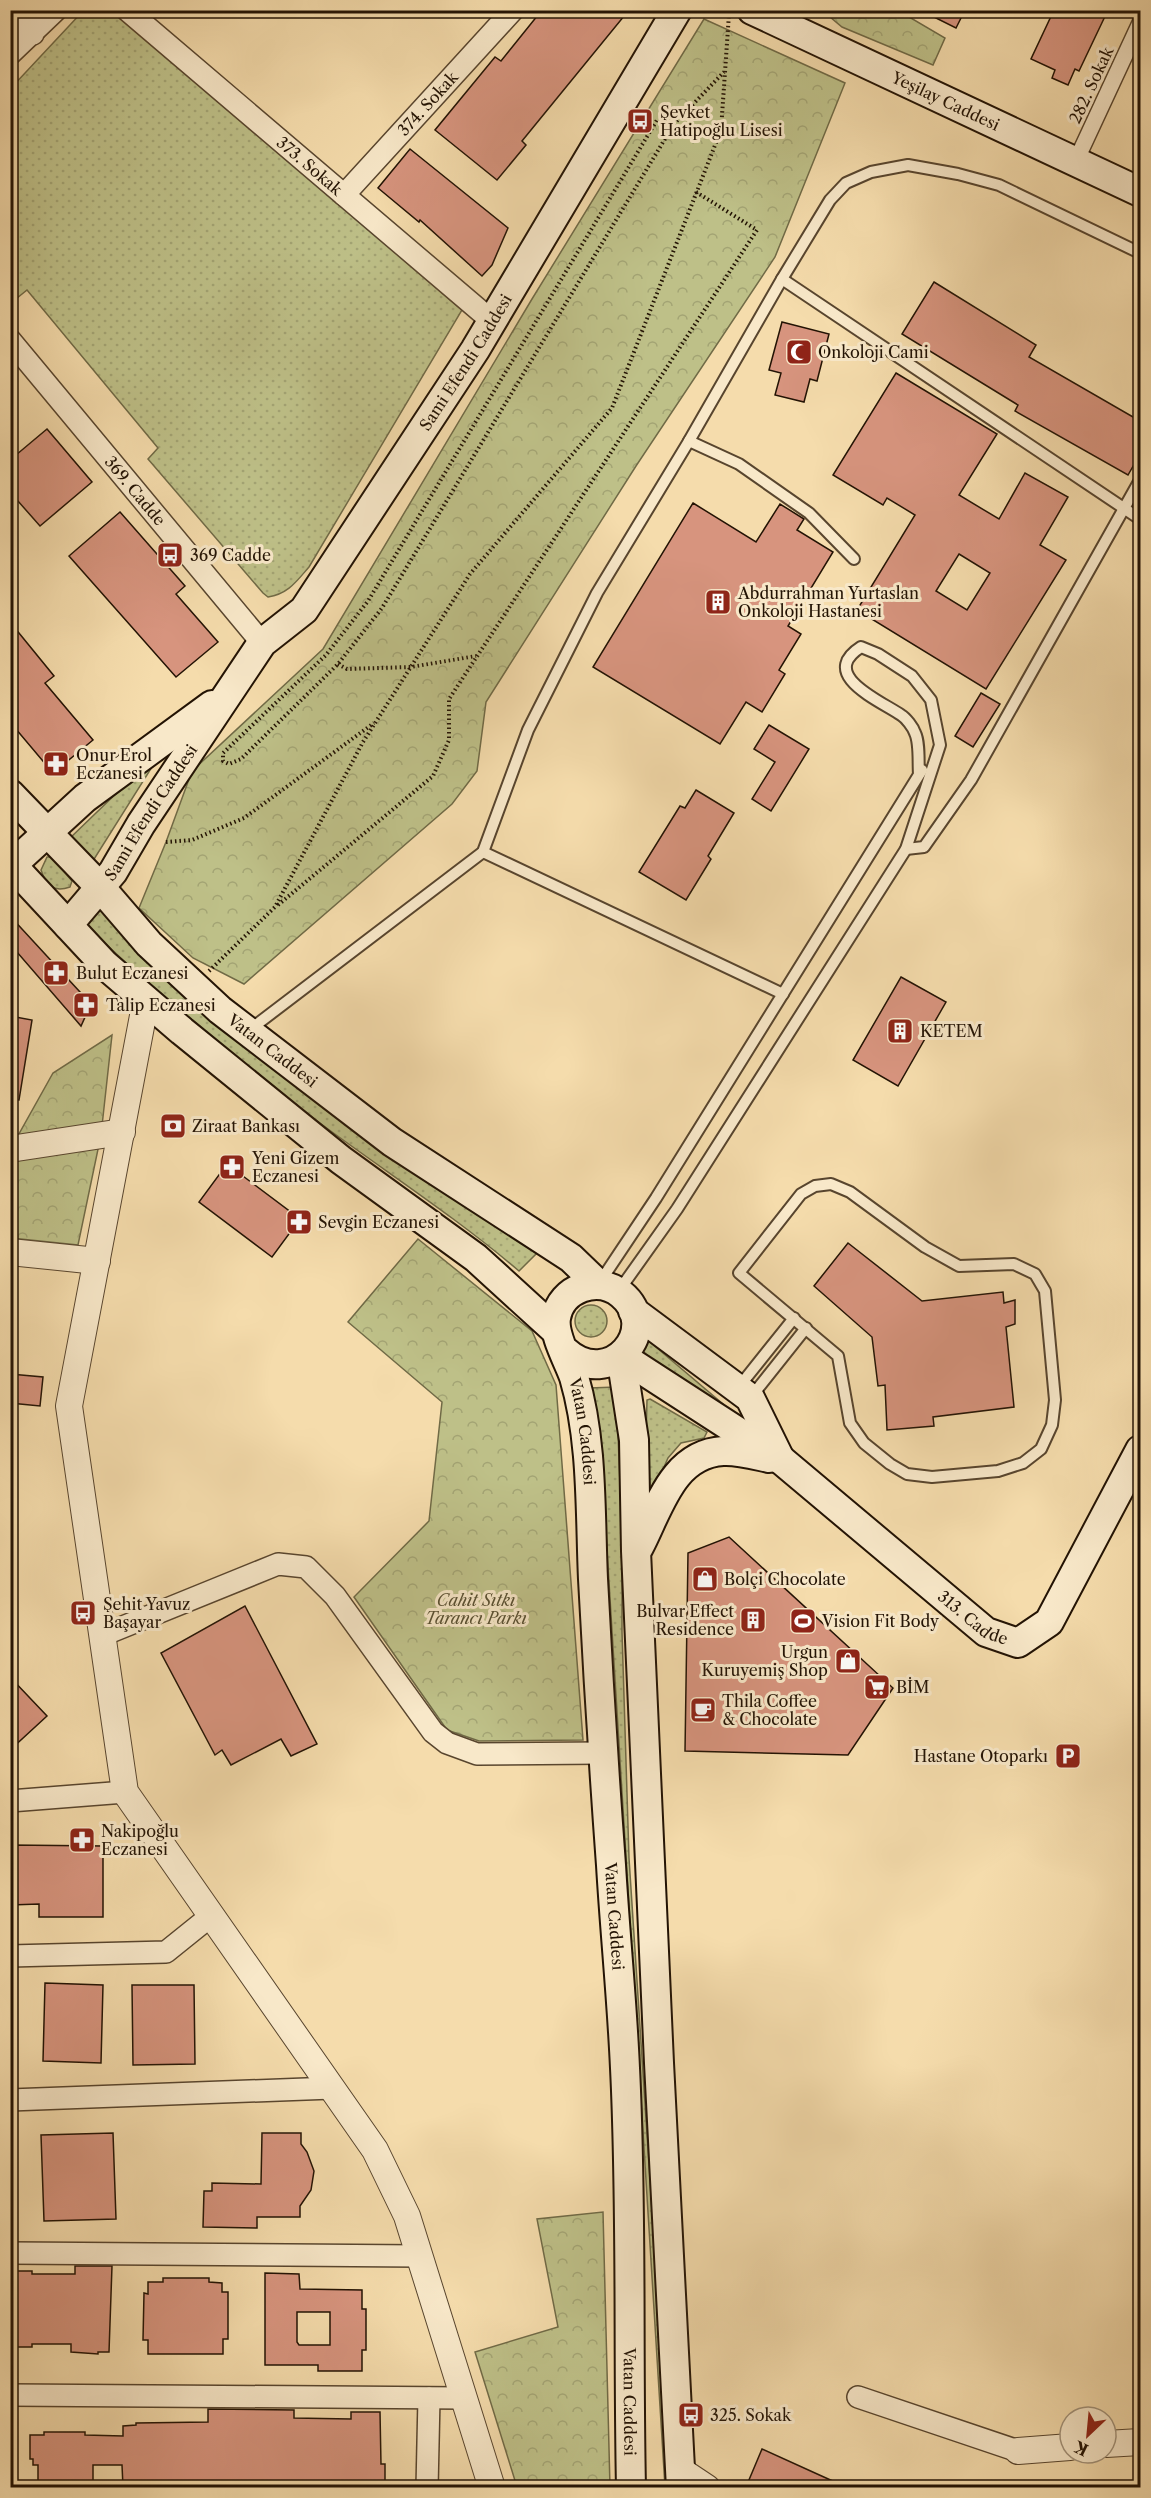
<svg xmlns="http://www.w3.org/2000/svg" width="1151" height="2498" font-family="'Libre Caslon Text',serif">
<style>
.grass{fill:url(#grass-dots);stroke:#706a46;stroke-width:1.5}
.park{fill:url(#park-crowns);stroke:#706a46;stroke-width:1.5}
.building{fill:#d7947e;stroke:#231304;stroke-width:1.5;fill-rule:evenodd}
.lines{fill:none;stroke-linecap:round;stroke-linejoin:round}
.service-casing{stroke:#58452e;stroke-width:14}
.pedestrian-casing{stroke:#58452e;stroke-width:18}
.minor-casing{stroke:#58452e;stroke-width:24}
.tertiary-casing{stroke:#58452e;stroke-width:28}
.secondary-casing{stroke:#231304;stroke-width:32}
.path{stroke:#231304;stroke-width:4;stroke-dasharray:1.5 3;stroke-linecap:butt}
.service{stroke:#f8e8c9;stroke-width:10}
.pedestrian{stroke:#f8e8c9;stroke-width:15}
.minor{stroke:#f8e8c9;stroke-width:21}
.tertiary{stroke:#f8e8c9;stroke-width:26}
.secondary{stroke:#f8e8c9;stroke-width:28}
.labels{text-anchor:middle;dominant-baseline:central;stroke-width:6;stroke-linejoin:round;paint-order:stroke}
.street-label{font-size:16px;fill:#231304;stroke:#f8e8c9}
.poi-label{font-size:16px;fill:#231304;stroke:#f8e8c9;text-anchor:start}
.park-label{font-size:16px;font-style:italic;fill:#595032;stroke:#f8e8c9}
</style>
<defs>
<pattern id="grass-dots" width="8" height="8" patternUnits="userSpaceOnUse" patternTransform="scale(1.5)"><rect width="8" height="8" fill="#bec088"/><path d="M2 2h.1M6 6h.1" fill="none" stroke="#a3a474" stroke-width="1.8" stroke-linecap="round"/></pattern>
<pattern id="park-crowns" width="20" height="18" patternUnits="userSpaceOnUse" patternTransform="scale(1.5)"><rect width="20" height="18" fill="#bec088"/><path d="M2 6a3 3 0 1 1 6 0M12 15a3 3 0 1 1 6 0" fill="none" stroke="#a3a474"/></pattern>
</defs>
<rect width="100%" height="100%" fill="#f5dcac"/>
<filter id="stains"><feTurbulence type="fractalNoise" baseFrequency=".00333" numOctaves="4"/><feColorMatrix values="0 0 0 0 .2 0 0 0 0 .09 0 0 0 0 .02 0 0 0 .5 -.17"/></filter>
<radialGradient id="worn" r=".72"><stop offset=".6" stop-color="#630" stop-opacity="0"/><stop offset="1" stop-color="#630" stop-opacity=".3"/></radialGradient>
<g class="grass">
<path d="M114,10l348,300 -153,257c-13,15 -21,27 -41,30l-5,-4 -115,-134 10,-11 -131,-158 -16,13v-215l72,-77z"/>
<polygon points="154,757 157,759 91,864 68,840"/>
<path d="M47,857h5l20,24 -2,6c-17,6 -24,-2 -29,-17z"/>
<path d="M100,907c33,41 65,73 105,107l333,238 -19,19c-61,-52 -127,-95 -191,-142 -86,-62 -168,-132 -244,-206z"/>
<circle cx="591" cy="1321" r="16"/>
<polygon points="641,1337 644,1337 723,1404 722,1407 640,1362"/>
<polygon points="616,1387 622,1532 622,1632 629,1858 670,2487 665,2487 601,1453 590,1388"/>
<polygon points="650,1399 707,1432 704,1438 681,1443 668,1458 644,1513 647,1400"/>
</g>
<g class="park">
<polygon points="823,11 899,11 945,38 933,65 842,27"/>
<polygon points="704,19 845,83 775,257 636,466 486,702 477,771 452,804 244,984 193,958 139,908 166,842 192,771 323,649 532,299"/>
<polygon points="112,1035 101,1135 78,1245 11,1238 10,1150 53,1073"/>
<polygon points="418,1239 532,1331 556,1385 583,1740 479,1741 447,1730 354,1597 429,1521 442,1402 348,1322"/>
<polygon points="603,2212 610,2487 517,2487 475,2352 558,2327 537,2219"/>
</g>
<g class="building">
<polygon points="542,10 629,10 522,141 526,145 497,180 435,130 495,57 501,61"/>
<polygon points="920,10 965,10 956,28"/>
<polygon points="1054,10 1108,10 1079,71 1075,69 1068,85 1052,78 1055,70 1031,59"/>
<polygon points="410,149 508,228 492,265 482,276 420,220 419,222 378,188"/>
<polygon points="934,282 1036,345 1029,357 1140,421 1140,454 1128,475 1015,411 1018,405 902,334"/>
<polygon points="782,322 829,334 817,381 810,379 804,402 775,395 781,373 769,370"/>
<path d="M896,373l101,61 -38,61 40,24 26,-46 43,24 -28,48 26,15 -80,129 -129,-79 58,-95 -28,-17 -4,7 -50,-30zM959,554l31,19 -23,37 -31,-19z"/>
<polygon points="47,429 92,482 40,526 10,492 10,460"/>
<polygon points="693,503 756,542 780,504 804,519 797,530 833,552 788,626 801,634 779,670 785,674 762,712 746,702 720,744 593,667"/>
<polygon points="120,512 185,586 176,594 218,642 176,677 69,556"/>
<polygon points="10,622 54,676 45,683 93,740 53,773 10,722"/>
<polygon points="981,693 1000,704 973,747 955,736"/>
<polygon points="769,725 809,749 771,811 752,799 775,762 754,749"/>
<polygon points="696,790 734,813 708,856 711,859 686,900 639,872 680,806 685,808"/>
<polygon points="10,916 91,1004 81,1026 10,944"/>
<polygon points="901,977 946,1002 898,1086 853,1060"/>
<polygon points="10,1016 32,1020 19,1100 10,1099"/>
<polygon points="227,1164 300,1219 272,1257 199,1202"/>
<polygon points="848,1243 922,1301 1003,1292 1004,1303 1015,1300 1015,1324 1006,1327 1014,1407 933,1417 934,1426 887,1430 885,1385 878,1386 872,1337 814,1286"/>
<polygon points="10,1374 43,1377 40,1406 10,1403"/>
<polygon points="729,1537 893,1688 848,1755 685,1751 688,1553"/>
<polygon points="245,1606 317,1744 291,1756 281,1739 231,1765 222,1750 215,1755 161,1653"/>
<polygon points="10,1677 47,1716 10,1750"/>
<polygon points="10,1845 103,1846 103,1917 39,1917 39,1904 10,1905"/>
<polygon points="45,1983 103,1985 101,2063 43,2061"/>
<polygon points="132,1985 194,1985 195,2064 133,2065"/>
<polygon points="113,2133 116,2219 44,2221 41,2135"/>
<polygon points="262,2133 301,2133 301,2144 307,2152 314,2171 311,2190 300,2206 300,2217 257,2217 257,2228 203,2227 204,2191 212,2191 212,2183 261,2184"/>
<polygon points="75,2266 112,2266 109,2352 98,2352 98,2354 71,2352 71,2344 32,2344 32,2347 16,2347 16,2344 10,2344 10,2274 16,2274 16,2271 32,2271 32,2274 75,2274"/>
<path d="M265,2273l34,1 1,15 62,1v19h4v41h-4v21h-44v-6h-53zM297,2312h33v33h-31l-2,-3z"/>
<polygon points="163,2278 209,2278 209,2282 222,2283 222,2292 228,2292 228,2339 223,2339 223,2354 148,2354 148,2340 143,2340 144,2293 148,2294 148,2282 163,2282"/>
<polygon points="208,2409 294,2410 294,2418 351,2419 351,2412 380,2412 381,2464 385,2464 385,2487 123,2487 122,2465 93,2465 93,2487 38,2487 38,2465 33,2465 33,2459 30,2459 30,2435 44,2435 44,2432 85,2432 85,2435 123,2436 123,2426 136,2425 136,2423 208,2422"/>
<polygon points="762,2449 815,2473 846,2487 746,2487"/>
</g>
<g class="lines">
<defs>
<g id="service">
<polyline points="782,279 1140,519"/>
<polyline points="689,441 739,464 809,513 854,559"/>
<polyline points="906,849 924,847 971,780 1140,480"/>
<polyline points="483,852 783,994"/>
<polyline points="248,1031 483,852 528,730 597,593 689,441 782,279 830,200 846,183 871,172 908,165 958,174 999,185 1140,253"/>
<polygon points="831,1184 850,1192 925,1247 959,1266 1014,1264 1035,1274 1045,1291 1055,1400 1052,1425 1041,1449 1023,1463 998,1471 932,1477 907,1474 890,1464 864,1443 850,1423 838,1356 739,1273 801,1194 815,1186"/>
<polyline points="600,1282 656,1198 922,770"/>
<path d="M618,1292l59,-83 229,-360 34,-104 -9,-45 -19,-24 -34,-22 -17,-7c-44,28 20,54 40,68 5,3 12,12 14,18 5,10 3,29 4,41"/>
<polyline points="738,1388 794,1318"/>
<polyline points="751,1397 806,1328"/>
</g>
<polyline id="pedestrian" points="1075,163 1140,23"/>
<g id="minor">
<polyline points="12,10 33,34"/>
<path id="s1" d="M127,10l365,311"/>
<polyline points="10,54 56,10"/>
<path id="s2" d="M344,195l169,-185"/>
<path id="s3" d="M10,340l252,303"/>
<polyline points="103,1635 278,1564 306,1567 335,1596 433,1732 447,1743 477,1754 602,1753"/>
<polyline points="10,1801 125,1792"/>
<polyline points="10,1956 166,1952 212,1915"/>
<polyline points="10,2100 332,2088"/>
<polyline points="10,2253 420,2256"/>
<polyline points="10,2395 464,2398"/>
<polyline points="858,2397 1018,2451"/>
<polyline points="427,2488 429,2398"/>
</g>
<g id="tertiary">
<polyline points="146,1000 69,1406 125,1792 375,2150 407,2216 492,2488"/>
<polyline points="10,1149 122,1132"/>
<polyline points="10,1252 97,1261"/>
<polyline points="1106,2444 1140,2442"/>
<polyline points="1018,2451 1070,2447"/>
<polyline points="680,2470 707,2488"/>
</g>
<g id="secondary">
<path id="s4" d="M752,10l388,182"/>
<path id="s5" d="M10,794l90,93 49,57 71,66 172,132 179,116 28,27"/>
<polyline points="10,863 105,965 182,1031 341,1160 476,1258 556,1331"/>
<polyline points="12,865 85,798 212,705"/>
<path id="s6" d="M68,925l45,-53 28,-48 121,-181 42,-33 171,-260 202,-340"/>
<polyline points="633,1311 750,1398 780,1459"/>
<path id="s7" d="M565,1351c45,41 98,-23 56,-57 -23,-19 -60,-6 -65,24 -3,17 12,42 18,59 19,64 16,136 19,202 5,95 11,191 18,286 4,68 11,135 14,203 7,140 3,280 6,420"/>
<polyline points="621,1356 634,1440 636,1551 659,2063 681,2488"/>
<path id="s8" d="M621,1356l159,103 206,173 32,11 31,-21 91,-172"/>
<path d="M639,1547c20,-38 33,-93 84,-96 14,-1 32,4 46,7"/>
</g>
</defs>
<use href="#service" class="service-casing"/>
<use href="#pedestrian" class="pedestrian-casing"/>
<use href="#minor" class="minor-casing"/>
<use href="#tertiary" class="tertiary-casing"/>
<use href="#secondary" class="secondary-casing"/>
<g class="path">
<polyline points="674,124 657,120 368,601 326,655 223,753 223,761 229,764 241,759 338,664 382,608 674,124 724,72"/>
<polyline points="338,664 347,669 411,667 476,656"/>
<polyline points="166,842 192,840 244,818 374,723"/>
<polyline points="278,905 433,776 449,740 449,699 757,230 696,192"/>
<polyline points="209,971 275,907 363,742 470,574 612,408 721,130 729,14"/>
</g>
<use href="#service" class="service"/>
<use href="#pedestrian" class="pedestrian"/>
<use href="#minor" class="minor"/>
<use href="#tertiary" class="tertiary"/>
<use href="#secondary" class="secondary"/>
</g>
<defs>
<symbol id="bus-square" viewBox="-11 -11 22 22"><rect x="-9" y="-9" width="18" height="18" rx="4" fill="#8f2418" stroke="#f8e8c9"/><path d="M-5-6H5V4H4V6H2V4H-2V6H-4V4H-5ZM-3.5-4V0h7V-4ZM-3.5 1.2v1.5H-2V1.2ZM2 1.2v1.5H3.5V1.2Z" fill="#fff"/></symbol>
<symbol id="mosque-square" viewBox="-11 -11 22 22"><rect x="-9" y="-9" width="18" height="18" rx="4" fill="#8f2418" stroke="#f8e8c9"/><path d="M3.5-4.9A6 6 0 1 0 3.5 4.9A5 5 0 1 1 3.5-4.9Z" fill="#fff"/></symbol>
<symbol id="building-square" viewBox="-11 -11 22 22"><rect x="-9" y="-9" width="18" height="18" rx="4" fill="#8f2418" stroke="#f8e8c9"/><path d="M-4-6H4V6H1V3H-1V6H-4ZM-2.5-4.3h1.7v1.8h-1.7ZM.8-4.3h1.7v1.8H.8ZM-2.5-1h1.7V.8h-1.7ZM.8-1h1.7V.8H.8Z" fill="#fff"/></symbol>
<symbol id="pharmacy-square" viewBox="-11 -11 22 22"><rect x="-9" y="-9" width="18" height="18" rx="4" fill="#8f2418" stroke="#f8e8c9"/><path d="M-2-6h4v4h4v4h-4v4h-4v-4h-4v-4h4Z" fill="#fff"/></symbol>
<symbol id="bank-square" viewBox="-11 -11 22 22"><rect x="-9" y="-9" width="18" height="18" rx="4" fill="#8f2418" stroke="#f8e8c9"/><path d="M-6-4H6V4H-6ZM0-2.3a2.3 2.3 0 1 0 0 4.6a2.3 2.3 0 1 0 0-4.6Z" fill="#fff"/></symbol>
<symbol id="shop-square" viewBox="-11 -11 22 22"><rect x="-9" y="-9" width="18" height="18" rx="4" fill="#8f2418" stroke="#f8e8c9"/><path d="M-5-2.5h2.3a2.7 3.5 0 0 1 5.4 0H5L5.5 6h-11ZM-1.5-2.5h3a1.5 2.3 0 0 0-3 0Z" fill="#fff"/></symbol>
<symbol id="stadium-square" viewBox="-11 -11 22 22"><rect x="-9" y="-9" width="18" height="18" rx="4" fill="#8f2418" stroke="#f8e8c9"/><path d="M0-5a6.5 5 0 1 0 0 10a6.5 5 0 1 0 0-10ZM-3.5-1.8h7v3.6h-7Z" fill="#fff"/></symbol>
<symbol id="supermarket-square" viewBox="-11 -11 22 22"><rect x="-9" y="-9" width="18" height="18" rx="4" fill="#8f2418" stroke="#f8e8c9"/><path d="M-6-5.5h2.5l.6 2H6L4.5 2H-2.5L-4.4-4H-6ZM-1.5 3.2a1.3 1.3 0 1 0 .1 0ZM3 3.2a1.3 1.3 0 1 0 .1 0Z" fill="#fff"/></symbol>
<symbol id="cafe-square" viewBox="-11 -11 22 22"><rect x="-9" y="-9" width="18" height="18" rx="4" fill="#8f2418" stroke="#f8e8c9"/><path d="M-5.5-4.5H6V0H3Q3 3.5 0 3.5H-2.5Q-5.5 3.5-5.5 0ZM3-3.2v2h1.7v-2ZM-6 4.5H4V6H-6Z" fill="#fff"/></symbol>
<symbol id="parking-square" viewBox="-11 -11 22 22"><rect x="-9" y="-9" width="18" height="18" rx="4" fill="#8f2418" stroke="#f8e8c9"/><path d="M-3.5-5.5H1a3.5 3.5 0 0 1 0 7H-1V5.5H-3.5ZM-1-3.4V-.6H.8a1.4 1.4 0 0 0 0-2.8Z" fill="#fff"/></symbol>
</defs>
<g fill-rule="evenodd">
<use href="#bus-square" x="625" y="106" width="30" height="30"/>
<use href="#mosque-square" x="784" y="337" width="30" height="30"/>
<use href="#bus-square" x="155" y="540" width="30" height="30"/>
<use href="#building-square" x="703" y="587" width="30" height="30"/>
<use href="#pharmacy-square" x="41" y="749" width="30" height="30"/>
<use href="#pharmacy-square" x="41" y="958" width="30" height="30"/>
<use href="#pharmacy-square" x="71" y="990" width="30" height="30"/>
<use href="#building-square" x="885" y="1016" width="30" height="30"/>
<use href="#bank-square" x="158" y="1111" width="30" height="30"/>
<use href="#pharmacy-square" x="217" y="1152" width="30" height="30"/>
<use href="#pharmacy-square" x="284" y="1207" width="30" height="30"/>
<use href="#shop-square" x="690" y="1564" width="30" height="30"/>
<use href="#bus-square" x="68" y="1598" width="30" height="30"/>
<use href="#building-square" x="738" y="1605" width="30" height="30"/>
<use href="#stadium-square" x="788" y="1606" width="30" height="30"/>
<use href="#shop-square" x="833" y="1646" width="30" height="30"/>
<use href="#supermarket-square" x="862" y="1672" width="30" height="30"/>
<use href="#cafe-square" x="688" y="1695" width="30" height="30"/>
<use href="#parking-square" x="1053" y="1741" width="30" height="30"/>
<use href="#pharmacy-square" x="67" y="1825" width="30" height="30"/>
<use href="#bus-square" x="676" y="2400" width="30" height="30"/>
</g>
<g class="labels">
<g class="street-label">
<text transform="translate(1091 85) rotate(-65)">282. Sokak</text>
<text stroke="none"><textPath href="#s4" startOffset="214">Yeşilay Caddesi</textPath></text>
<text stroke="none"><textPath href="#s2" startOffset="124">374. Sokak</textPath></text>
<text stroke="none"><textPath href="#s1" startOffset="240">373. Sokak</textPath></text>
<text stroke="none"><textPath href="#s6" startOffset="692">Sami Efendi Caddesi</textPath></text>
<text stroke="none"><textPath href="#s3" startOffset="196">369. Cadde</textPath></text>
<text stroke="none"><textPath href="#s6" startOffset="140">Sami Efendi Caddesi</textPath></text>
<text stroke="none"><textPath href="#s5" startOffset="368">Vatan Caddesi</textPath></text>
<text stroke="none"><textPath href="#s7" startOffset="333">Vatan Caddesi</textPath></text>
<text stroke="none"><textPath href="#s8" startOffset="440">313. Cadde</textPath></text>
<text stroke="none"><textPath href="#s7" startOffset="819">Vatan Caddesi</textPath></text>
<text stroke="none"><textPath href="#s7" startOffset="1305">Vatan Caddesi</textPath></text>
</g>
<g class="poi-label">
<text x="660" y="112">Şevket<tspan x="660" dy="18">Hatipoğlu Lisesi</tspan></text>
<text x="818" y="352">Onkoloji Cami</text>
<text x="190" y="555">369 Cadde</text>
<text x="738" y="593">Abdurrahman Yurtaslan<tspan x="738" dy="18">Onkoloji Hastanesi</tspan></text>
<text x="76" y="755">Onur Erol<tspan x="76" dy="18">Eczanesi</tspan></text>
<text x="76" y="973">Bulut Eczanesi</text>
<text x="106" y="1005">Talip Eczanesi</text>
<text x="920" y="1031">KETEM</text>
<text x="192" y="1126">Ziraat Bankası</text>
<text x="252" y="1158">Yeni Gizem<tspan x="252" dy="18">Eczanesi</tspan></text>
<text x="318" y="1222">Sevgin Eczanesi</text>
<text x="724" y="1579">Bolçi Chocolate</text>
<text x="103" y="1604">Şehit Yavuz<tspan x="103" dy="18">Başayar</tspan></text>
<text x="734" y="1611" text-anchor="end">Bulvar Effect<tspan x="734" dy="18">Residence</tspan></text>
<text x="822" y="1621">Vision Fit Body</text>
<text x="828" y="1652" text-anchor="end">Urgun<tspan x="828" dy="18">Kuruyemiş Shop</tspan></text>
<text x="896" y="1687">BİM</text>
<text x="722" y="1701">Thila Coffee<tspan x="722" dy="18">&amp; Chocolate</tspan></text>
<text x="1048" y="1756" text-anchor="end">Hastane Otoparkı</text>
<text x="101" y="1831">Nakipoğlu<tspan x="101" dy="18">Eczanesi</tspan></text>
<text x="710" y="2415">325. Sokak</text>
</g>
<g class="park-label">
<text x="476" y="1600">Cahit Sıtkı<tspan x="476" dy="18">Tarancı Parkı</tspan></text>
</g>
</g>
<rect width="1151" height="2498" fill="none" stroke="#f5dcac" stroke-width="36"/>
<rect x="12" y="12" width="1127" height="2474" fill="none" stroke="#231304" stroke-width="3"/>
<rect x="18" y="18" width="1115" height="2462" fill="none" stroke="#231304" stroke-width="1.5"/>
<g transform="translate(1088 2435) rotate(206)"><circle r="28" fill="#f8e8c9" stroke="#a3937a" stroke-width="1.5"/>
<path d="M0-4.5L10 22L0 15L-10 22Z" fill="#8f2418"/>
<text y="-9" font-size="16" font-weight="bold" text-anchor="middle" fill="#231304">K</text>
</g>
<rect width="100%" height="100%" filter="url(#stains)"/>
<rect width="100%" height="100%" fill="url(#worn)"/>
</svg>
